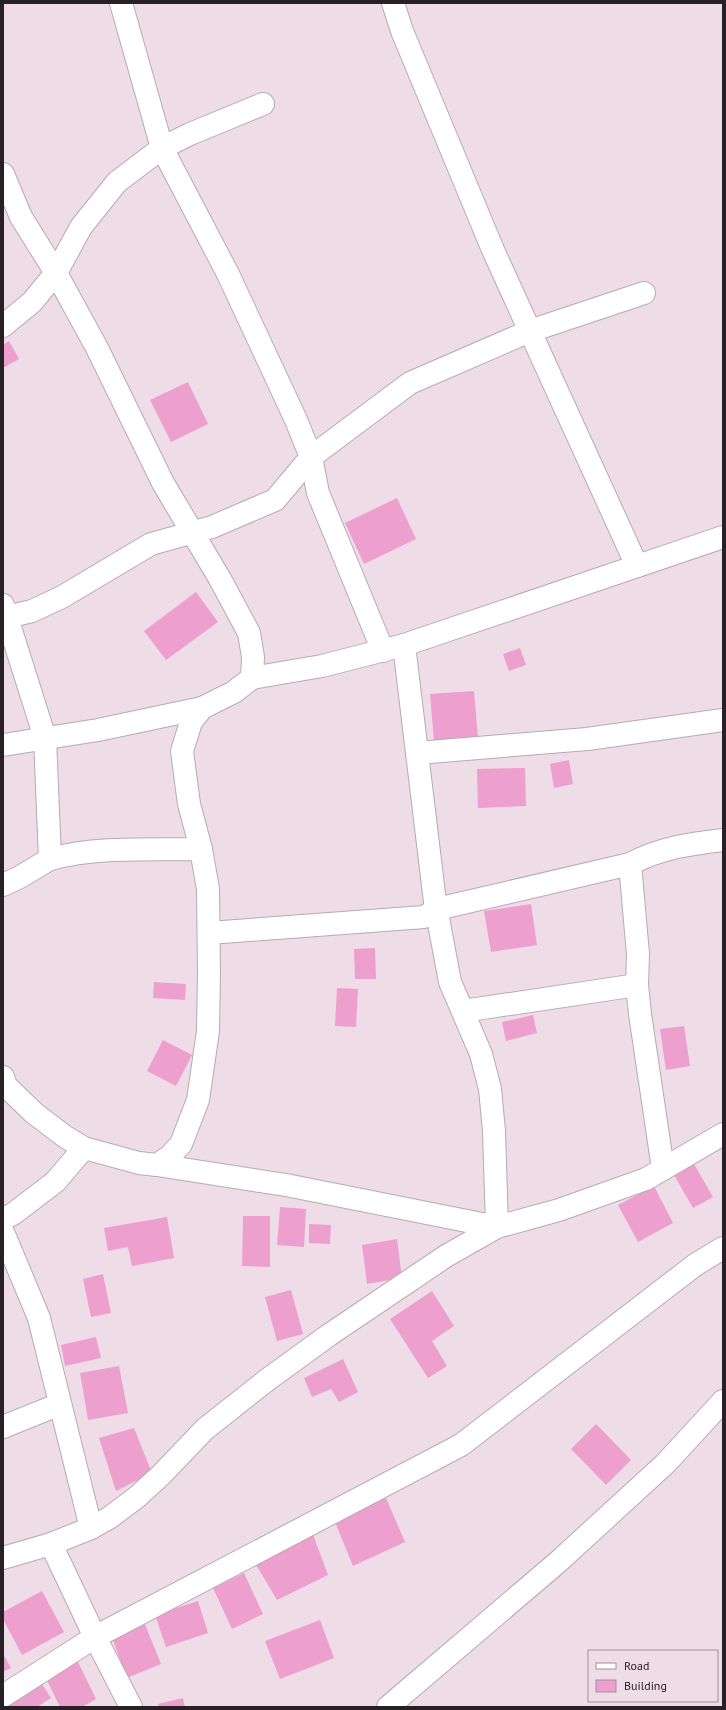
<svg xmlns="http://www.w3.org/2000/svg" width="726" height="1710" font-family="'PT Sans',sans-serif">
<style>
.building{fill:#ed9fcd}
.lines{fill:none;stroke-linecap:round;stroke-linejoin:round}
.street-casing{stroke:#b9a9b2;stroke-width:24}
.street{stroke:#fff;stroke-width:22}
</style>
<rect width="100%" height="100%" fill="#eedde6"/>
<g class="building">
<polygon points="9,341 19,359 3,368 3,345"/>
<polygon points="188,382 208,424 171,442 150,400"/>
<polygon points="397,498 416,539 364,564 345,523"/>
<polygon points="196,592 218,622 166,660 144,631"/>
<polygon points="520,648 526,665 509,671 503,654"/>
<polygon points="474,691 478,738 434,741 430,694"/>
<polygon points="569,760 573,784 554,788 550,764"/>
<polygon points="525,768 526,806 478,808 477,769"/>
<polygon points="531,904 537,945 491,952 484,911"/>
<polygon points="375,948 376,979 355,979 354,949"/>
<polygon points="154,982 186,984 185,1000 153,998"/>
<polygon points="337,988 358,989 356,1027 335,1026"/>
<polygon points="533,1015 537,1033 506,1041 502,1022"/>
<polygon points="684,1026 690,1066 666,1070 660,1029"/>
<polygon points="163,1040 192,1055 176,1086 147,1071"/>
<polygon points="694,1164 713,1197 693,1208 674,1175"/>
<polygon points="654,1186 673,1223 638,1242 618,1205"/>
<polygon points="280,1207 306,1209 304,1247 277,1245"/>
<polygon points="243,1216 270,1216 270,1267 242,1266"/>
<polygon points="167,1217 174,1258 132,1266 128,1247 108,1251 104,1228"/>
<polygon points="309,1224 331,1225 330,1244 309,1243"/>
<polygon points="397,1239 402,1278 367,1284 362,1245"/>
<polygon points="103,1274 111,1313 91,1317 83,1279"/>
<polygon points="291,1290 303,1334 277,1341 265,1297"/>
<polygon points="432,1291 454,1326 432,1341 447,1366 428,1378 390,1319"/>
<polygon points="96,1337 101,1358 65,1366 61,1345"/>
<polygon points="343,1359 358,1392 339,1402 331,1389 312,1397 304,1378"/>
<polygon points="119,1366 128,1413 88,1420 80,1373"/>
<polygon points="596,1424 631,1460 606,1485 571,1449"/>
<polygon points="134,1428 152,1473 116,1491 99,1438"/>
<polygon points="386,1498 405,1542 353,1566 335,1522"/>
<polygon points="312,1532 328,1575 277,1600 255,1563"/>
<polygon points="244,1573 263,1614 232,1629 213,1588"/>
<polygon points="42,1591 64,1632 22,1655 3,1619 3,1612"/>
<polygon points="198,1601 208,1633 166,1647 155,1615"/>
<polygon points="320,1620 334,1658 280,1679 265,1641"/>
<polygon points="144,1622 161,1664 127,1678 111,1635"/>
<polygon points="3,1654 11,1668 3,1672"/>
<polygon points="77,1660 96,1699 82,1707 60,1707 45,1676"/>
<polygon points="42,1684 51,1698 37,1707 4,1707"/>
<polygon points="183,1698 185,1707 159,1707 158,1704"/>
</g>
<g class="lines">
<defs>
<g id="street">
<polyline points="121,3 162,148 228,274 296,420 311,457 318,493 383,651"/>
<polyline points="393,3 402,31 493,250 637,566"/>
<polyline points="3,174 21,217 56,273 97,348 163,483 220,579 249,633 253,657 252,678 234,692 202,708 191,722 182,751 189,804 201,849 208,889 209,972 208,1031 198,1100 181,1144 170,1156 157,1165 139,1163 84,1148 64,1136 34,1113 6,1086 3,1077"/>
<polyline points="3,326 32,302 56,273 81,227 117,182 162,148 190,134 263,104"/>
<polyline points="3,605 45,738 50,859 20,877 3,885"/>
<polyline points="3,618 32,611 62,597 151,544 212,527 275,500 311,457 410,383 530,331 644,293"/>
<polyline points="252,678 322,666 404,645 723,537"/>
<polyline points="3,745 98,730 202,708"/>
<polyline points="417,753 587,739 723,720"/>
<path d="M50,859c49,-13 101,-9 151,-10"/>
<polyline points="630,864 638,954 637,985 640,1014 663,1169"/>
<path d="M209,933l215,-16 13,-8 193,-45c30,-16 59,-20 93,-24"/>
<polyline points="463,1011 637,985"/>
<polyline points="157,1165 286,1185 497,1227 494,1131 490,1089 481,1054 450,982 435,902 404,645"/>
<polyline points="3,1219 13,1214 55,1182 84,1148"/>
<polyline points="3,1232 39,1318 91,1528"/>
<polyline points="3,1427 60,1404"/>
<polyline points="51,1544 95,1637 131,1707"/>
<polyline points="3,1558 51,1544 91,1528 109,1518 137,1497 161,1475 205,1429 267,1380 329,1335 446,1256 497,1227 559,1210 646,1179 723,1134"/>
<polyline points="3,1696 95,1637 461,1445 695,1265 723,1248"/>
<polyline points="388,1707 558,1562 666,1463 723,1401"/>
</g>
</defs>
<use href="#street" class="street-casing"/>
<use href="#street" class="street"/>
</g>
<rect width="726" height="1710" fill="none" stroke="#272125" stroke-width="8"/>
<rect x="588" y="1650" width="130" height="52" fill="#eedde6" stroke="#9e9299"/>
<rect x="596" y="1663" width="20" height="6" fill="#ffffff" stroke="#9e9299"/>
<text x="624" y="1670" font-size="12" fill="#272125">Road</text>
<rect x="596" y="1680" width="20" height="12" fill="#ed9fcd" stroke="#9e9299"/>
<text x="624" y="1690" font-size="12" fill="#272125">Building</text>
</svg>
